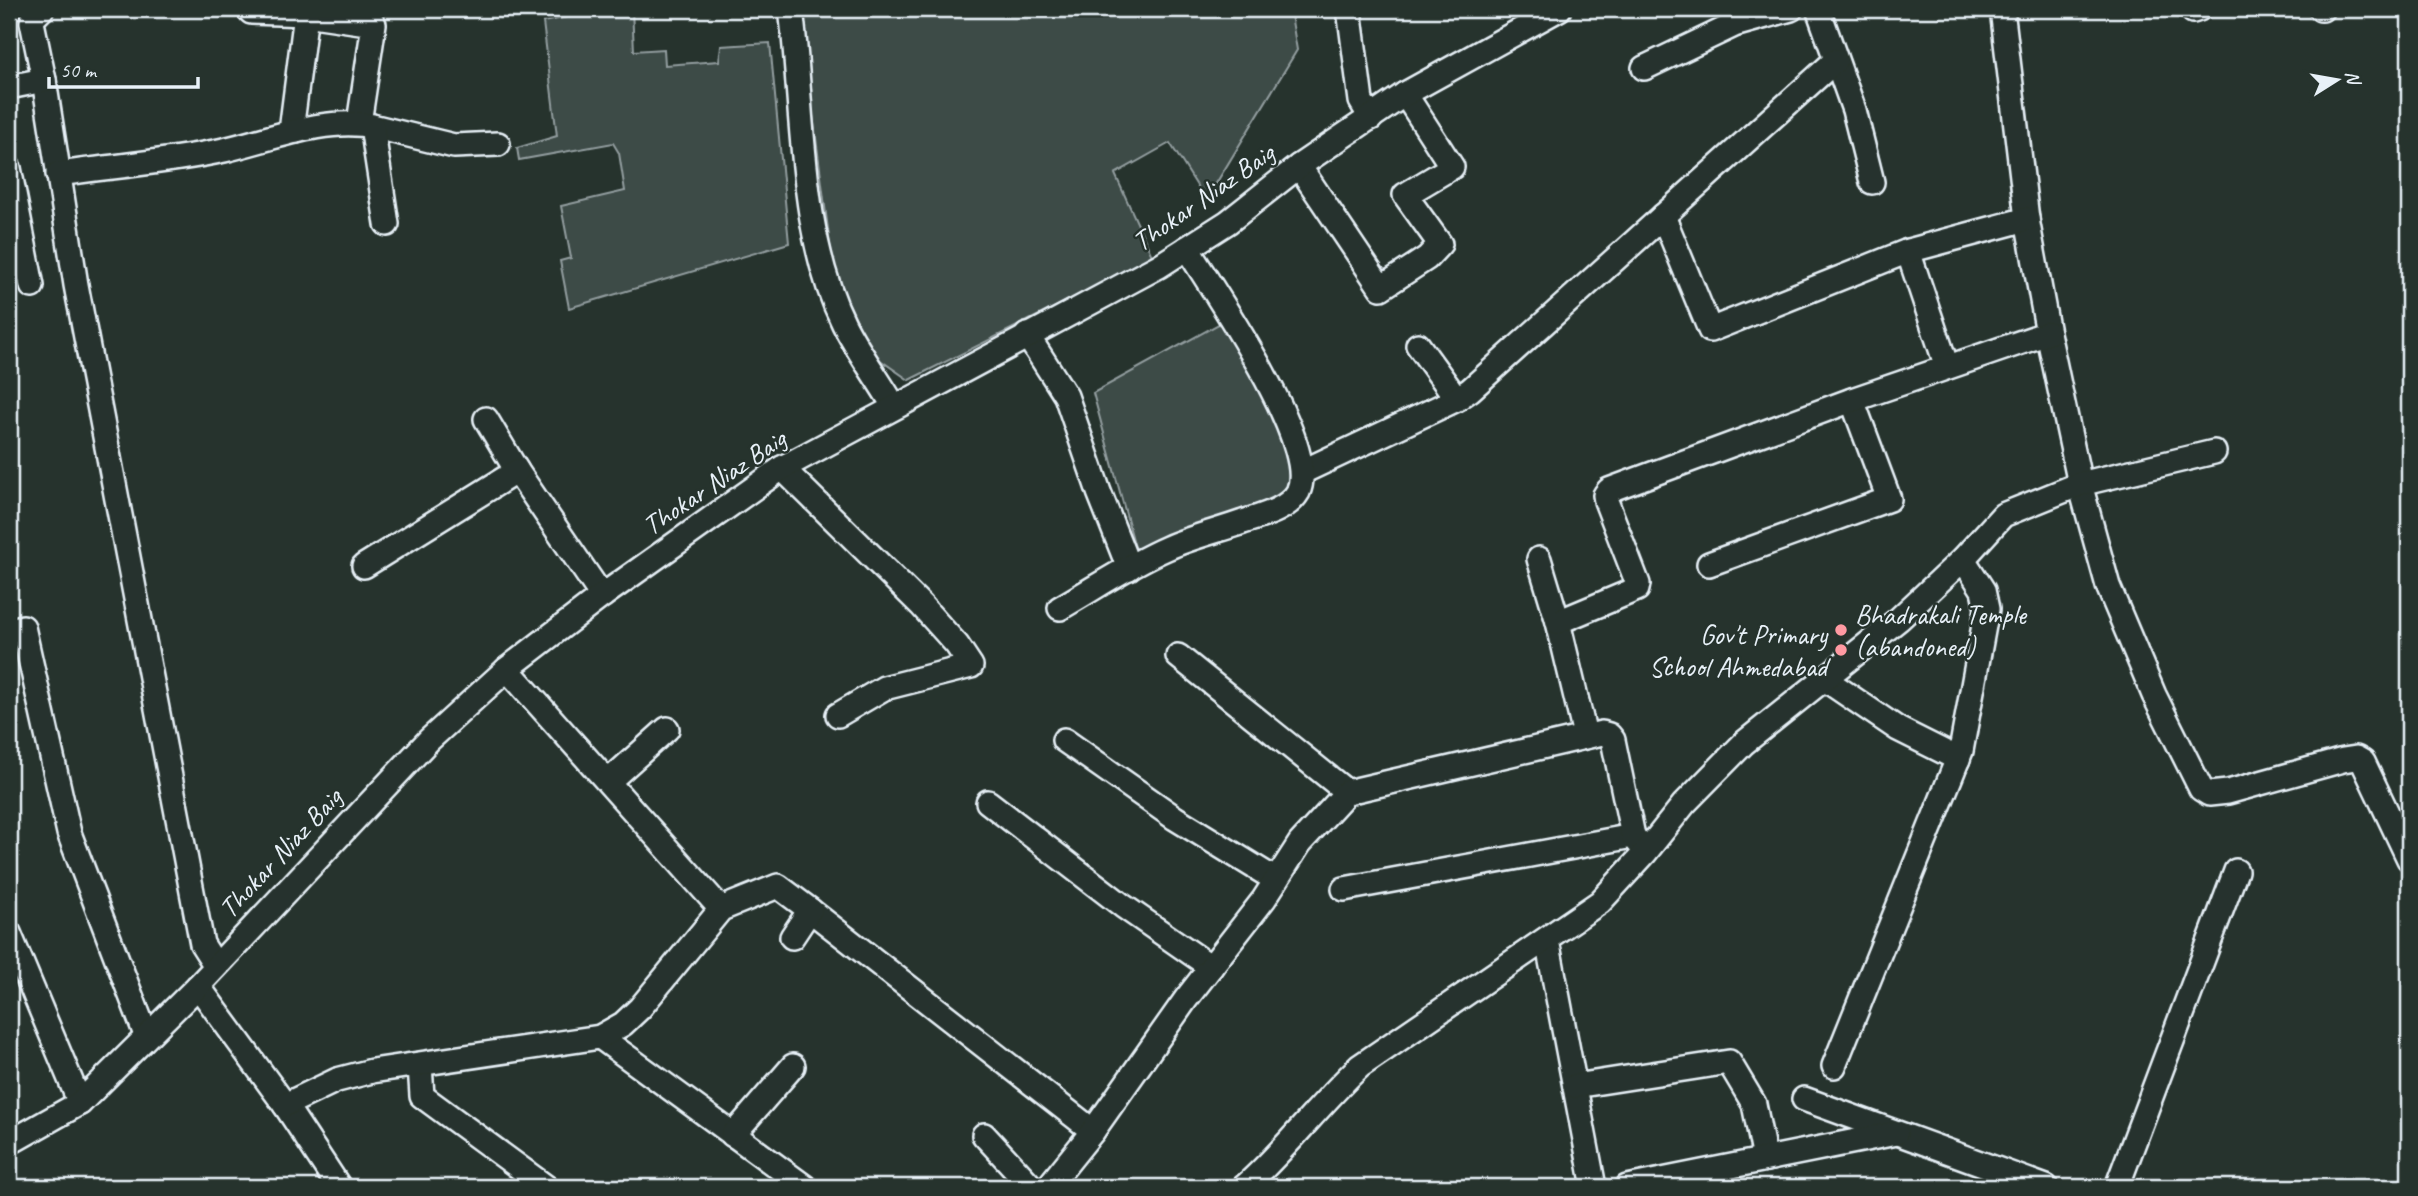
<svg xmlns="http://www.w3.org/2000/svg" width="2418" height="1196" font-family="Caveat,sans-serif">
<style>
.green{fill:#3e4b47;stroke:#939ea0;stroke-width:2}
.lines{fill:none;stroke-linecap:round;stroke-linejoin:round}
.minor-casing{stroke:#e8f1f8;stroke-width:28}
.minor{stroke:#26332d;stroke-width:23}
.poi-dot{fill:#ff9aa2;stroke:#26332d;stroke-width:2.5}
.labels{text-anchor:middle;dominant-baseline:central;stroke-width:5;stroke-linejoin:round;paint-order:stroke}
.street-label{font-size:28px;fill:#e8f1f8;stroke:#26332d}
.poi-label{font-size:28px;fill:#e8f1f8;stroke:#26332d;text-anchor:start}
</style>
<rect width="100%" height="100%" fill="#26332d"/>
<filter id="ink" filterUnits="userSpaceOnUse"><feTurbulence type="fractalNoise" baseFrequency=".0143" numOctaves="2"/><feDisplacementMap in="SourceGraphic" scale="14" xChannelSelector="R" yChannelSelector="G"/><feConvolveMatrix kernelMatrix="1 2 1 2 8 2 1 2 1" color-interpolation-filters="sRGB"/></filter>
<g filter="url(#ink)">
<g class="green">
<polygon points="607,9 632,9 634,51 664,49 665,65 719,61 721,46 770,43 789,243 569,308 560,261 571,258 561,206 625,191 619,153 613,143 519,160 517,148 557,136 543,22"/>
<polygon points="802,9 1290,9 1297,50 1206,200 1170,143 1115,174 1153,258 909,380 873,355 846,298 832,260 807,70"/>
<path d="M1224,321c21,41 75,124 67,168 0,5 -5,9 -8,13l-147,49 -43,-158z"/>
</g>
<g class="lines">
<defs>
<g id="minor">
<polyline points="42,9 34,17 32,22 44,80 76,285 202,944 216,966"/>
<path d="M791,9c13,101 7,222 53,315 14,28 34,55 50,82"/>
<polyline points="1349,9 1361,101 1371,118"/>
<polyline points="1818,9 1854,110 1872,182"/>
<polyline points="2002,9 2027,219 2048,333 2080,484 2108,586 2154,695 2201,789 2209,794 2228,792 2343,760 2356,758 2363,762 2409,859"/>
<polyline points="2321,9 2322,9"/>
<polyline points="2193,11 2199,9"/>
<polyline points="251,12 306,14 374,24 359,123"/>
<polyline points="1644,68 1734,25 1791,9"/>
<polyline points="9,87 44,80"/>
<polyline points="372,126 454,146 498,144"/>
<polyline points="296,131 292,123 306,14"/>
<polyline points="1299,166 1381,288 1427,258 1440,244 1405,195 1452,167 1405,94"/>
<polyline points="9,168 32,286"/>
<path d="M58,174c55,-8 112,-12 166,-24 44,-10 103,-34 148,-24l15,98"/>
<polyline points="1663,216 1710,330 1908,251 1947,367"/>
<polyline points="1908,251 2027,219"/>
<polyline points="1027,335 1066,396 1099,492 1129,568"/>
<polyline points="1418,345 1457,399"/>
<polyline points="486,419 517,471 602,596"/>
<polyline points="782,468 921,605 957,645 971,666 884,688 838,715"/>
<polyline points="1302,472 1457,399 1470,390 1835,61"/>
<polyline points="1539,559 1558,622 1585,735"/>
<polyline points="1709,564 1889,499 1852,400"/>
<polyline points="364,566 517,471"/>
<path d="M1060,608c35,-20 70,-44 107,-60 24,-11 51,-17 76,-26 18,-6 45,-12 55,-30 23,-46 -85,-201 -111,-244"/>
<polyline points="1558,622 1637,589 1638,584 1606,501 1605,495 1609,490 1852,400 2048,333"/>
<polyline points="9,630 23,627 69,833 146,1035"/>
<polyline points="1178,656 1347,792"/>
<polyline points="507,669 721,909"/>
<polyline points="1823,678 1898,729 1958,759"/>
<polyline points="1064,740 1175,818 1276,880"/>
<polyline points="609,781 667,729"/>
<polyline points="988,802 1123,906 1211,967"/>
<polyline points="1344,889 1633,836 1642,847"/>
<polyline points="810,910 1093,1131"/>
<polyline points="9,933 80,1103"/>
<polyline points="1547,940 1594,1187"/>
<polyline points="198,986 285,1105 339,1187"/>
<polyline points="600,1037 805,1187"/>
<polyline points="420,1065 422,1096 546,1187"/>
<polyline points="1834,1066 1961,751 1987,609 1983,590 1963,559"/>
<polyline points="1575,1086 1729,1062 1754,1104 1765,1159"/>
<polyline points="1804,1099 2046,1187"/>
<polyline points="285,1105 337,1080 372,1071 600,1037 623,1024 640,1008 721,909 778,886 810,910 792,937"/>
<polyline points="733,1135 793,1066"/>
<polyline points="984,1135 1032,1187"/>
<polyline points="9,1143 80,1103 198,986 429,740 507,669 602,596 782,468 1159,266 1228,222 1299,166 1405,94 1559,9"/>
<polyline points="1048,1187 1093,1131 1186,999 1264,899 1300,843 1347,792 1602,733 1609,735 1613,740 1633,836"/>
<path d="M1244,1187c42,-37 75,-83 116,-121l240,-164 45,-49 39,-49 60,-61 155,-124 64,-60 40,-44 77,-31 134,-32"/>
<polyline points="1627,1187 1896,1133"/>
<polyline points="2117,1187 2236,871"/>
</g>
</defs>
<use href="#minor" class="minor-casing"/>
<use href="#minor" class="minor"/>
</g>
</g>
<g class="poi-dot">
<circle cx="1841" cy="630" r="7"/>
<circle cx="1841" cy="650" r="7"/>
</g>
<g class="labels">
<g class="street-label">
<text transform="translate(1203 197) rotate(-35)">Thokar Niaz Baig</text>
<text transform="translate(714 482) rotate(-34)">Thokar Niaz Baig</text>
<text transform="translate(280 853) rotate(-47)">Thokar Niaz Baig</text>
</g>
<g class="poi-label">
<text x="1855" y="614">Bhadrakali Temple<tspan x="1855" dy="32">(abandoned)</tspan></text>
<text x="1827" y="634" text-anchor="end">Gov't Primary<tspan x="1827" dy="32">School Ahmedabad</tspan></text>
</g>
</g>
<rect width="2418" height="1196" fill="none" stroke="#26332d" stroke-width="35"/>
<rect x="18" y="18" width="2383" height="1161" fill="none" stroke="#e8f1f8" stroke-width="2.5" filter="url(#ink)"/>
<g transform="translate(2337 80) rotate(79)" stroke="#26332d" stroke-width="5" paint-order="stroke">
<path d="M0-5L12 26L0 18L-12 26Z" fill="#e8f1f8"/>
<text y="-10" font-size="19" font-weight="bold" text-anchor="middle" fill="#e8f1f8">N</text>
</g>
<path d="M49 77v10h149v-10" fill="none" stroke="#e8f1f8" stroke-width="3.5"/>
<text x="60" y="77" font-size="21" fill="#e8f1f8" stroke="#26332d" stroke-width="5" paint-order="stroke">50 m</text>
</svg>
